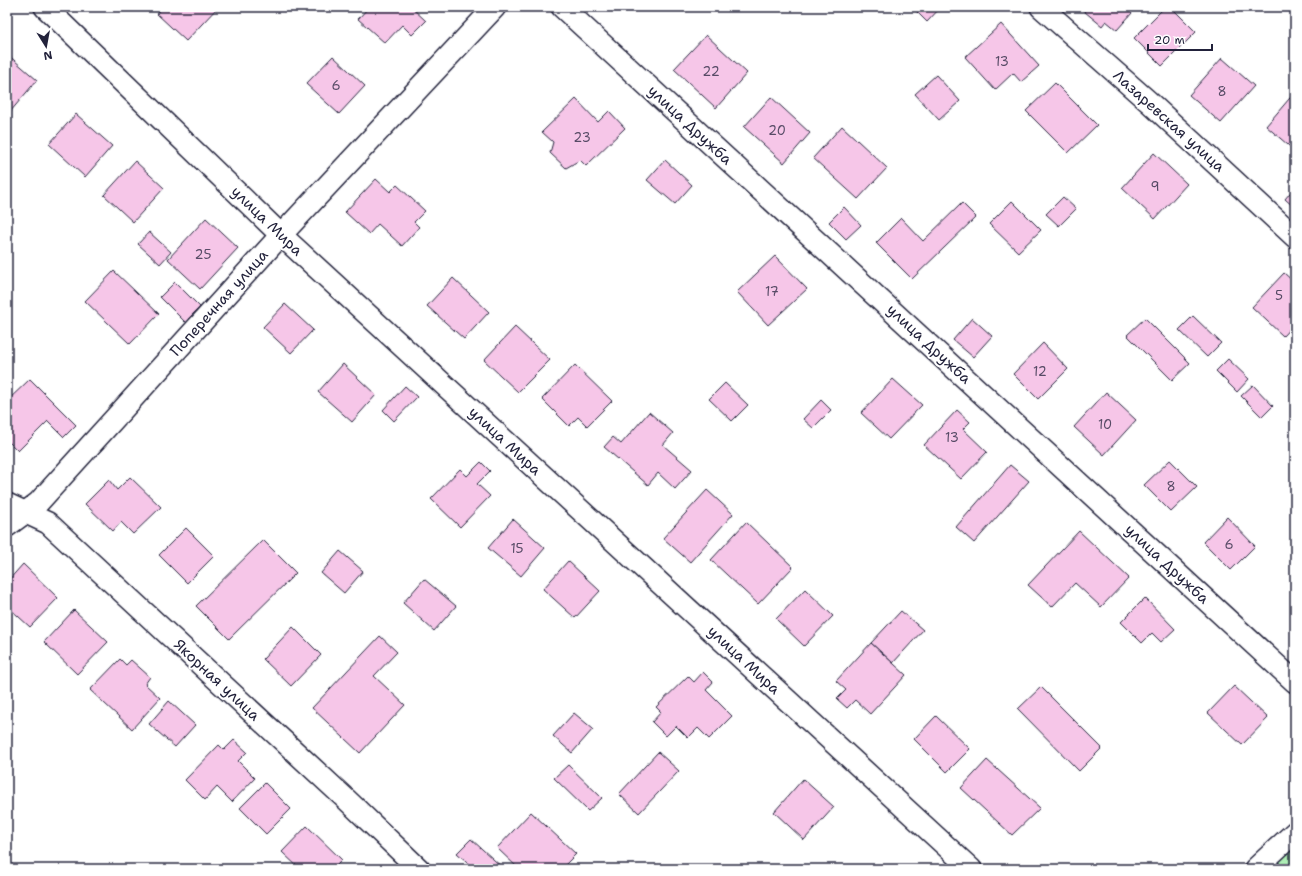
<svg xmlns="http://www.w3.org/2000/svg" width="1302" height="876" font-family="'Shantell Sans',sans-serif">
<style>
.green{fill:#aeeeb5;stroke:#688878}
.building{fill:#f6c6e8;stroke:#22223b}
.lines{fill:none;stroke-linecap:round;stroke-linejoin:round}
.street-casing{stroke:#22223b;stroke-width:24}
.street{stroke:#fff;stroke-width:21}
.labels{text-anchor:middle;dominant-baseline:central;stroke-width:4;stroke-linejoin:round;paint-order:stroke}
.number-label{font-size:13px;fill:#574b66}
.street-label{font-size:15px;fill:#22223b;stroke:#fff}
</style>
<rect width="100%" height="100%" fill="#fff"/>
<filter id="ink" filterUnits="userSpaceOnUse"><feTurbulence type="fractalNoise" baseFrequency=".025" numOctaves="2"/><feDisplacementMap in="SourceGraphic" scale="8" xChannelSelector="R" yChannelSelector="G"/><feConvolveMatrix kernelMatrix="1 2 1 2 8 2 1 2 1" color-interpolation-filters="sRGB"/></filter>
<g filter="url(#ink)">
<polygon class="green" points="1295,842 1295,869 1266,869"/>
<g class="building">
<polygon points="163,7 218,7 186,41 157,14"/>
<polygon points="369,7 411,7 426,21 412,35 402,25 385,43 358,19"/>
<polygon points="912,7 941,7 927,22"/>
<polygon points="1079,7 1127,7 1127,8 1132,13 1117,30 1106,21 1102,26"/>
<polygon points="1165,7 1171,7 1196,32 1162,66 1134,38"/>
<polygon points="1001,24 1039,66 1021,82 1013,73 995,90 965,57"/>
<polygon points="706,35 747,73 716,108 674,69"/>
<polygon points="7,54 37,80 10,112 7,110"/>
<polygon points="333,56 365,86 339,114 306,84"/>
<polygon points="1222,58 1254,86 1221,123 1189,95"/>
<polygon points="936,75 960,101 939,120 915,94"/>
<polygon points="1055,83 1097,125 1068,153 1026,111"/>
<polygon points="1295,92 1295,151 1266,126"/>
<polygon points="771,97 810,133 784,163 744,127"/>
<polygon points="576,99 598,122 609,111 625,128 586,166 580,160 566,168 550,153 553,142 542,132"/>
<polygon points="76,114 112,146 85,177 49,144"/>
<polygon points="842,126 887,168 858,199 813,158"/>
<polygon points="1154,153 1187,184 1155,219 1122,188"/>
<polygon points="665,160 692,185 675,204 647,180"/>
<polygon points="135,161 164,188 133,222 104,195"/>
<polygon points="376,179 390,192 397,185 425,211 414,222 419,227 402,246 378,224 369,234 345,212"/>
<polygon points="1295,187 1295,208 1285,199"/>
<polygon points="1063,197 1076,209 1059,226 1046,214"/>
<polygon points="1012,201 1041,230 1018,252 989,224"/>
<polygon points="962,203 976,217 912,279 876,243 901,218 923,241"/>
<polygon points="844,207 861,225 846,239 829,222"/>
<polygon points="206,218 238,248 200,289 168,259"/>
<polygon points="149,232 171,252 160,264 138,244"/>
<polygon points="775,256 807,289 768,325 737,292"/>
<polygon points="114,271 159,314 130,344 85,301"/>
<polygon points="1284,273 1295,283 1295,323 1283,336 1252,307"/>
<polygon points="453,278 489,312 464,339 427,306"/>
<polygon points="175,282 200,307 185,322 160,297"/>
<polygon points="285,304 313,330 291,353 263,327"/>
<polygon points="1193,316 1221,343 1207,357 1179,330"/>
<polygon points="972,318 992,336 973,357 953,340"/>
<polygon points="1145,318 1190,363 1172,380 1127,335"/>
<polygon points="515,327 550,360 518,392 484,360"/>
<polygon points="1043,343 1068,369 1038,399 1013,374"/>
<polygon points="1228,359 1249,379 1237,392 1216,371"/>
<polygon points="343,364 376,395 352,422 318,392"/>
<polygon points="575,365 612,401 587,426 578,417 569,426 542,399"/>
<polygon points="30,379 76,425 64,437 48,421 18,451 7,440 7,401"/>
<polygon points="893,379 922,405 889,439 861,413"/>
<polygon points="725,383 748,405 732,421 709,399"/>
<polygon points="1253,385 1273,406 1262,417 1241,396"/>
<polygon points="405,386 417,397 394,421 383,410"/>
<polygon points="1106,392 1136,420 1104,455 1074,427"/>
<polygon points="821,400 831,410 813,428 803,419"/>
<polygon points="957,410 970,422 963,429 987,452 961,479 924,445"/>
<polygon points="649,412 673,433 663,445 692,470 675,489 658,473 648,485 604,447 613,437 621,444"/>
<polygon points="1170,460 1197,487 1171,512 1144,485"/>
<polygon points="481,462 490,471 477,484 490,496 460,527 431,499 460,469 467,476"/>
<polygon points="1010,465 1029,481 974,543 956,527"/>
<polygon points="130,477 161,507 133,534 121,522 113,531 85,504 109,480 117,490"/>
<polygon points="707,490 733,514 690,562 663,538"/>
<polygon points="1227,517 1255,546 1231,570 1203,542"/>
<polygon points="513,519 545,548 521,576 488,548"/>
<polygon points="746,522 793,567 758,604 711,560"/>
<polygon points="186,528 214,556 187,583 159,555"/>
<polygon points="1079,531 1129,578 1101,607 1075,583 1052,607 1028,585"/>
<polygon points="263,540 296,573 229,639 196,606"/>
<polygon points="340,551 363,571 344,593 321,573"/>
<polygon points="568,561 600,591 575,618 543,589"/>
<polygon points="23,564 58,598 30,627 7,606 7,582"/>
<polygon points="424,579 456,606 434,631 403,603"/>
<polygon points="805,589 833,616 804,646 776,619"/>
<polygon points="1145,598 1175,629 1161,642 1152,633 1142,643 1121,622"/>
<polygon points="74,610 108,642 77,674 44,642"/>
<polygon points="901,611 923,630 893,663 871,643"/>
<polygon points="293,627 321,655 291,686 263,659"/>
<polygon points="380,636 397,652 374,676 405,705 360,753 312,708"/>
<polygon points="871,643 906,675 870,714 855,700 847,708 837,699 846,690 836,681"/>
<polygon points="120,659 126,665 131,660 150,677 145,684 160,698 132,729 90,690"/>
<polygon points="703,672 713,682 706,690 732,716 709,739 698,728 688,738 676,726 666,736 652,722 661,712 656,707 688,676 694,682"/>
<polygon points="1234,686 1268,718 1242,745 1208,713"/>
<polygon points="1041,687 1102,748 1079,771 1018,709"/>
<polygon points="169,701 195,725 175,747 149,724"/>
<polygon points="574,713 593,729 572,753 553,736"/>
<polygon points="936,716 970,749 947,772 914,739"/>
<polygon points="234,740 247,752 238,761 255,778 232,802 217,787 205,800 185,780 219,745 224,750"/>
<polygon points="658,752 679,771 639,813 619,794"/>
<polygon points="987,760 1040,808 1012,835 961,788"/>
<polygon points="568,765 602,798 588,811 554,778"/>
<polygon points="803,779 834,807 804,840 774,812"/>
<polygon points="265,783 291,809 266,834 240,808"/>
<polygon points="531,812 576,854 561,869 519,869 497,848"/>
<polygon points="307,826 342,860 333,869 300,869 282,852"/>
<polygon points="471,839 504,869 475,869 457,853"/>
</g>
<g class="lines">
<defs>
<g id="street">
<polyline points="45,7 281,235 971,869"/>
<polyline points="562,7 1295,682"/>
<polyline points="1041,7 1149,102 1295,237"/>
<polyline points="7,504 48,523 347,800 419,869"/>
<polyline points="7,526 38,503 281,235 495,7"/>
<polyline points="1255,869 1295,832"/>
</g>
</defs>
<use href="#street" class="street-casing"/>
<use href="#street" class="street"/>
</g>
</g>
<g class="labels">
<g class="number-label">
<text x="1002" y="61">13</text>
<text x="711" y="71">22</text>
<text x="336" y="85">6</text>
<text x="1222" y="91">8</text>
<text x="777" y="130">20</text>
<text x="582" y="137">23</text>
<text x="1155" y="186">9</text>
<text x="203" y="254">25</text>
<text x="772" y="291">17</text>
<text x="1279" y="295">5</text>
<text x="1040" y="371">12</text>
<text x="1105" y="424">10</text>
<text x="952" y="437">13</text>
<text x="1171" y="486">8</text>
<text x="1229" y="544">6</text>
<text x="517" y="548">15</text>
</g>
<g class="street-label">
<text transform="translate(1169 121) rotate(42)">Лазаревская улица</text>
<text transform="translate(690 125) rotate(43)">улица Дружба</text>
<text transform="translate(267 221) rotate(44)">улица Мира</text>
<text transform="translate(219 303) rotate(-48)">Поперечная улица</text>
<text transform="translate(929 344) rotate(43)">улица Дружба</text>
<text transform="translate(505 441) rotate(43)">улица Мира</text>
<text transform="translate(1167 564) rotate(43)">улица Дружба</text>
<text transform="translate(744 660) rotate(43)">улица Мира</text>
<text transform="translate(217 680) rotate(43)">Якорная улица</text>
</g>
</g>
<rect width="1302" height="876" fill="none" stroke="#fff" stroke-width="24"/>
<rect x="12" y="12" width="1278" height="852" fill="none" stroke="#22223b" stroke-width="1.5" filter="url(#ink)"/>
<g transform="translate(46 46) rotate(169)" stroke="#ffffff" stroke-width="3" paint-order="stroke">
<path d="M0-3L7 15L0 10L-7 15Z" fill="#22223b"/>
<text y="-6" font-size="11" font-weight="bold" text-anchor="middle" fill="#22223b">N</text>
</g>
<path d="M1148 44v6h64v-6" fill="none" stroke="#22223b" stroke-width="2"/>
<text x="1154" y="44" font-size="12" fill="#22223b" stroke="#ffffff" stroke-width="3" paint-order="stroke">20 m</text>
</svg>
